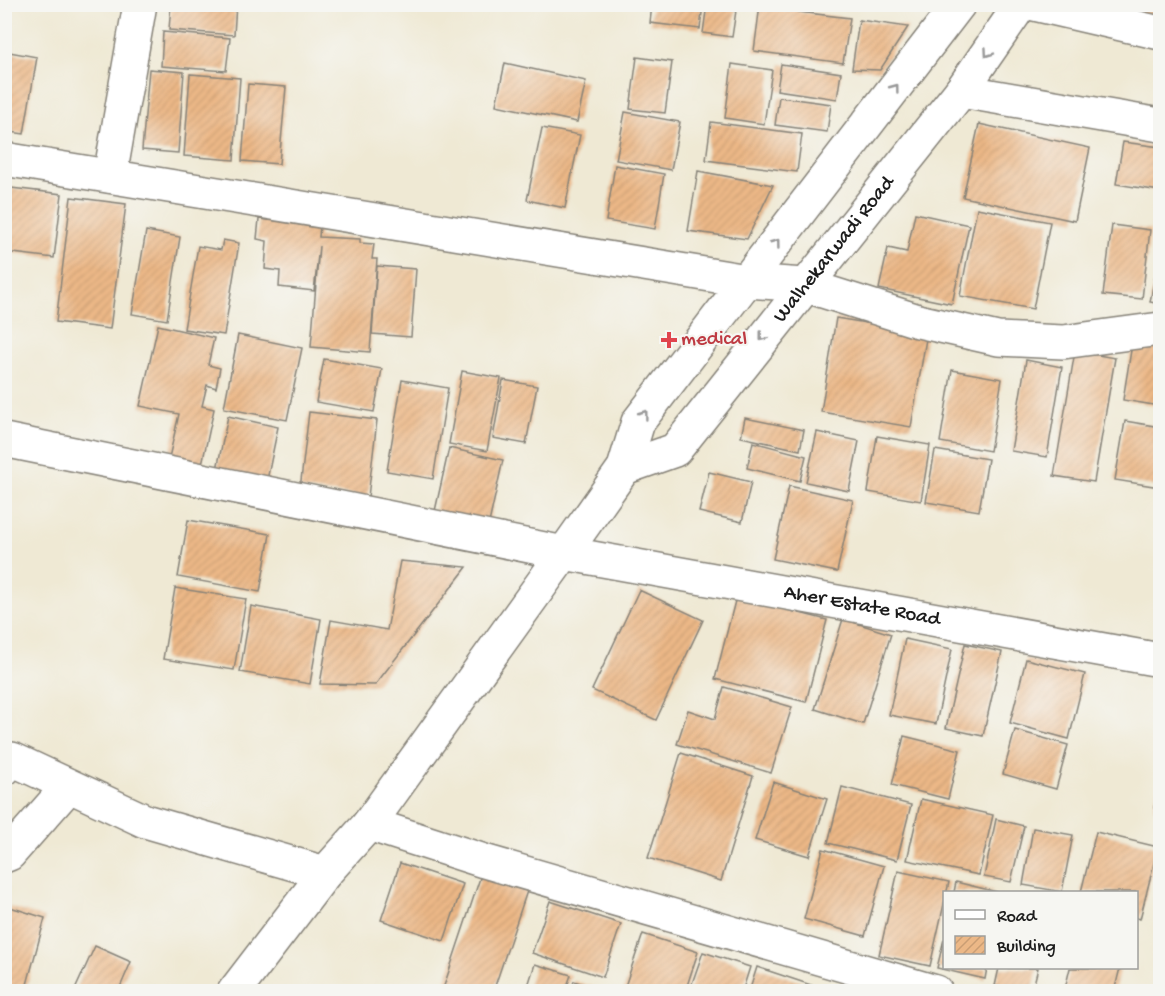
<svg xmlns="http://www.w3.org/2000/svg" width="1165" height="996" font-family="'Gochi Hand',sans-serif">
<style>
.building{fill:url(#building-hatch)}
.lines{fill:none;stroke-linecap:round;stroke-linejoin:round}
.minor-casing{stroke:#868278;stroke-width:36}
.minor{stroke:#fff;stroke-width:33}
.oneway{stroke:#999}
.health-dot{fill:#e0444e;stroke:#f6f6f2;stroke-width:2}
.labels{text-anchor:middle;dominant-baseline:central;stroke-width:4.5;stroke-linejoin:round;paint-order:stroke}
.street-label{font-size:21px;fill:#1c1c1c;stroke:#f6f6f2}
.health-label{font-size:21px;fill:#be3a42;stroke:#f6f6f2;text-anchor:start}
</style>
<defs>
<pattern id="building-hatch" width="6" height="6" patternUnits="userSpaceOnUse" patternTransform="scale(1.5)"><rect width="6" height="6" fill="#ecb887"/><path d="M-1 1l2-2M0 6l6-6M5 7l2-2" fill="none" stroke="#ca9e74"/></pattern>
</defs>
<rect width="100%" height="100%" fill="#f6f6f2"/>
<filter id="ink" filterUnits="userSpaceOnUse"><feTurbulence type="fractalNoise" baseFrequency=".0167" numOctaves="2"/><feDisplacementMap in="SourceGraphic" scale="12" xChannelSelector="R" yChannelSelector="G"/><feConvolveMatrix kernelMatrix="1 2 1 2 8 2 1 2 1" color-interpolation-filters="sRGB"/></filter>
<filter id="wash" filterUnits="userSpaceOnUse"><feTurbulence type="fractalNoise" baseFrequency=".008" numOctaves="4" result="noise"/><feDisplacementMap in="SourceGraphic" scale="24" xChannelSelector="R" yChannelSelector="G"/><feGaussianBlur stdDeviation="1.35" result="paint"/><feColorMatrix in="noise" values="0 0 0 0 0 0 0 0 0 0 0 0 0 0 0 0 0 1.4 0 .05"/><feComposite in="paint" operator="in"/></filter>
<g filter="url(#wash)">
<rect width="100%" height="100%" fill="#efe9d4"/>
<g id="blocks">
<g class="building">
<polygon points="171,4 236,4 234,35 169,30"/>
<polygon points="652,4 703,4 700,29 650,23"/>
<polygon points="707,4 737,4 732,37 703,33"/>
<polygon points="1126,4 1160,4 1160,20 1125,18"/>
<polygon points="760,5 800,5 799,12 850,18 843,63 754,51"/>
<polygon points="859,20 908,27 880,70 852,69"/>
<polygon points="163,32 230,38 226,71 161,66"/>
<polygon points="4,51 37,57 24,134 4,131"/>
<polygon points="637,57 672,62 665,113 630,109"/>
<polygon points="505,63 586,81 577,122 496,105"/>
<polygon points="732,64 772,70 764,124 725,118"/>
<polygon points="781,64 841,73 837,99 777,90"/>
<polygon points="149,69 184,72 178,153 142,150"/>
<polygon points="190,74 240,78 234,160 184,156"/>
<polygon points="248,84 286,87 279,164 242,161"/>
<polygon points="779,97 831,104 827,132 775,125"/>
<polygon points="625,112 680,122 671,170 616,160"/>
<polygon points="711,122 802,134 797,172 706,160"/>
<polygon points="979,124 1090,148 1075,221 963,197"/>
<polygon points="542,128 580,135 565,208 527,200"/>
<polygon points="1123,142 1160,147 1160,191 1116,184"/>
<polygon points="615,165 664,174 655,229 606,221"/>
<polygon points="698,171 773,185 747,239 688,231"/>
<polygon points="11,188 62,194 54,258 5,252"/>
<polygon points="71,197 126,204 110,329 56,322"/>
<polygon points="977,208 1050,222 1033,309 960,296"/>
<polygon points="915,213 969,225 952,304 879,289 888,248 907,252"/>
<polygon points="259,219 320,225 319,237 360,239 360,243 374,244 372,259 377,259 370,352 311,347 319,246 314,291 279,287 280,271 265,269 267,241 257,239"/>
<polygon points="1112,225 1150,230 1142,299 1103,295"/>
<polygon points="146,231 180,237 167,320 132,314"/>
<polygon points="223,240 239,243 224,335 184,329 198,246 221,250"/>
<polygon points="1159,255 1160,255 1160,304 1150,302"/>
<polygon points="377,266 416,269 411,337 372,334"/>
<polygon points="836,318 927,333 911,427 821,412"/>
<polygon points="158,325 214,338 208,365 220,368 216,388 207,385 202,406 214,409 199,478 166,471 179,414 140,406"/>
<polygon points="238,335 302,348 287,420 224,408"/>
<polygon points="1133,338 1160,342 1160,406 1123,400"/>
<polygon points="1075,351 1115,358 1094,482 1054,476"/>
<polygon points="324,359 382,369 374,412 316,402"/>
<polygon points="1026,360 1062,367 1047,457 1011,451"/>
<polygon points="952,370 1002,379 990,451 940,442"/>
<polygon points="462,371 501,378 487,451 449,444"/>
<polygon points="402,380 448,388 433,479 387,471"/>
<polygon points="503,380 537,386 526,444 493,438"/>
<polygon points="309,412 377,420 368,497 300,489"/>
<polygon points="228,416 278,427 265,490 215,479"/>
<polygon points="745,418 804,430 800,450 741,437"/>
<polygon points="1125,421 1160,427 1160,487 1115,480"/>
<polygon points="817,432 859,441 849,491 806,482"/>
<polygon points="877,436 930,445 921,501 868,492"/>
<polygon points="753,442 806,456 800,481 747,468"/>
<polygon points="449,448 503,460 489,523 435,511"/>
<polygon points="935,450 988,459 979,511 926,502"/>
<polygon points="709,472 751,482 742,522 699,512"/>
<polygon points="789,486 853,500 837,572 773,559"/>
<polygon points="188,520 270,534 260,592 178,577"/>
<polygon points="400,561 467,567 375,685 320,684 331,620 387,630"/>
<polygon points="175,588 246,599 234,670 163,659"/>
<polygon points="639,590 703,620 656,720 592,690"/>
<polygon points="736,597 827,620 806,702 715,679"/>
<polygon points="251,606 321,619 310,684 240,672"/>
<polygon points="843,619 891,634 863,724 815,709"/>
<polygon points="905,639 952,649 936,724 889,715"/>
<polygon points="965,644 1002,652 983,736 946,728"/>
<polygon points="1026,659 1085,674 1069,739 1010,723"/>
<polygon points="724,687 792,707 771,773 677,744 688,710 715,719"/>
<polygon points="1015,730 1068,745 1056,789 1003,774"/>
<polygon points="904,736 960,750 948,799 892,785"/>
<polygon points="681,753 753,776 721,881 648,858"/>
<polygon points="773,782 827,799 809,856 755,840"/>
<polygon points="1159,783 1160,783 1160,810 1154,808"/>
<polygon points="842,787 911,805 897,860 828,843"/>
<polygon points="921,799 993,815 979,875 907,860"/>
<polygon points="996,819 1024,826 1011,882 984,877"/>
<polygon points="1033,828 1073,835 1062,892 1023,885"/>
<polygon points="1096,832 1158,847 1140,919 1136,918 1136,892 1081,892"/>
<polygon points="823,849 884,866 865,936 804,919"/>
<polygon points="400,863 463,884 444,941 381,920"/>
<polygon points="898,871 949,882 930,966 879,955"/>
<polygon points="481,875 527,891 493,992 442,992"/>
<polygon points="956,882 997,892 954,892"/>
<polygon points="550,901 621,924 603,977 532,953"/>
<polygon points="10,907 45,918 25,992 4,992 4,926"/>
<polygon points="643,934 698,952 685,992 623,992"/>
<polygon points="944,939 944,968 987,968 985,979 937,968"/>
<polygon points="95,946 131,962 118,992 74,992"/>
<polygon points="703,952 750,967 742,992 689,992"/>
<polygon points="535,964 571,975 565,992 526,992"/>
<polygon points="757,967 829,991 829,992 749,992"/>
<polygon points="999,968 1038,968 1032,992 995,986"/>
<polygon points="1070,968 1120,968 1114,992 1079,992 1065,989"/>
<polygon points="574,981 606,991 605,992 571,992"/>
</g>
</g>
</g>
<g filter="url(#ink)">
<use href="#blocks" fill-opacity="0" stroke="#868278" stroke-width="1.5"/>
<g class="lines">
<defs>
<g id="minor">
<polyline points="1034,4 1160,33"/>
<polyline points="961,91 1160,125"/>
<polyline points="4,159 747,281 804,285 918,321 998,339 1063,342 1160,329"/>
<polyline points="110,176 140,4"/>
<path id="s1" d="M4,440l560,113 596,107"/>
<path id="s2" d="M624,468l51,-18 286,-359 60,-87"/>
<polyline points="4,769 12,759 145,821 325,873"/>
<polyline points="369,824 484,861 936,992"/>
<polyline points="4,856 9,854 68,787"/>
<polyline points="234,992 325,873 369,824 564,553 624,468 638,422 959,4"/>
</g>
</defs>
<use href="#minor" class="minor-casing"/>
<use href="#minor" class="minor"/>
</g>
<defs><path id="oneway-chevron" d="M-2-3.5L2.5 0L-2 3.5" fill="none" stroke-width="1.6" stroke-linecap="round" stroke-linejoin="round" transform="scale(1.5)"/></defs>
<g class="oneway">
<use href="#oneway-chevron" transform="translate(988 53) rotate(125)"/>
<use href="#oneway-chevron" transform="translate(895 88) rotate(-53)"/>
<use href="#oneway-chevron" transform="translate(776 243) rotate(-53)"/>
<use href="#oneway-chevron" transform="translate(763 337) rotate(128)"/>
<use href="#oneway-chevron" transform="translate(644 414) rotate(-53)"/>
</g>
</g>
<path class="health-dot" d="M666 331h6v6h6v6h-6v6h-6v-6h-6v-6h6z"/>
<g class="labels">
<g class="street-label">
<text stroke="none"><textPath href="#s2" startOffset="310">Walhekarwadi Road</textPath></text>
<text stroke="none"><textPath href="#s1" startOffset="874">Aher Estate Road</textPath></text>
</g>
<g class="health-label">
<text x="681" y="340">medical</text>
</g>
</g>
<rect width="1165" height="996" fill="none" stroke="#f6f6f2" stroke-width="24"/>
<rect x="943" y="891" width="195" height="78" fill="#f6f6f2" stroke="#9f9f9c" stroke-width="1.5"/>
<rect x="955" y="910" width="30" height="9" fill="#ffffff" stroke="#9f9f9c" stroke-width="1.5"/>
<text x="997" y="921" font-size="18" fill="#1c1c1c">Road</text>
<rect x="955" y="936" width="30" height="18" fill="url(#building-hatch)" stroke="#9f9f9c" stroke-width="1.5"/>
<text x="997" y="951" font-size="18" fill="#1c1c1c">Building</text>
</svg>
